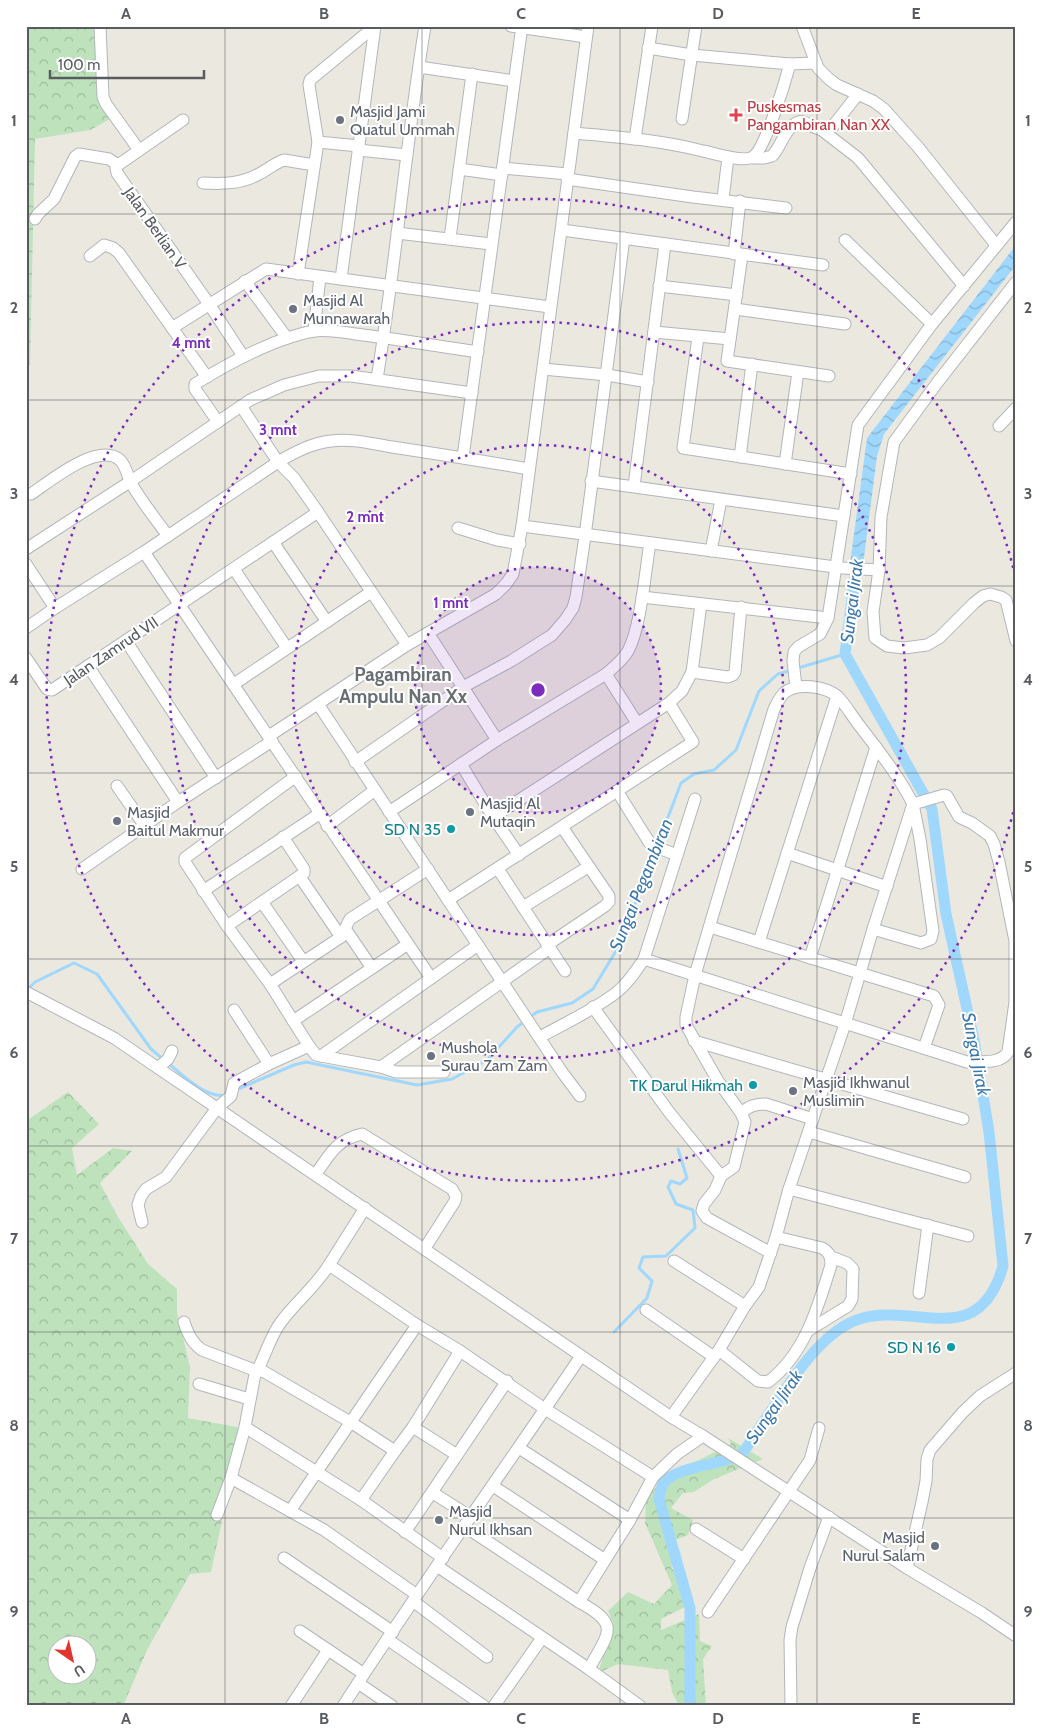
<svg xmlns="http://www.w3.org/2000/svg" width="1042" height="1732" font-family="Cabin,sans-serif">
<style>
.forest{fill:url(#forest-crowns);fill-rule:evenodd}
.water{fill:url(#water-waves)}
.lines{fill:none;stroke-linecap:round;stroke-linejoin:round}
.stream{stroke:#9fd8fc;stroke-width:3}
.canal{stroke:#9fd8fc;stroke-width:11}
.street-casing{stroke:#b2b6ba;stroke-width:13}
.street{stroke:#fff;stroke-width:11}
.grid{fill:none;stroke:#585c60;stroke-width:1;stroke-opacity:0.55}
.ring{fill:none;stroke:#7b2cbf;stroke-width:2.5;stroke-dasharray:2.5 5}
.health-dot{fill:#e0444e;stroke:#fff;stroke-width:2}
.worship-dot{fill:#6b7280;stroke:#fff;stroke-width:2}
.culture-dot{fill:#0f9aa8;stroke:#fff;stroke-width:2}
.labels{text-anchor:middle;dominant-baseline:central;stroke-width:4;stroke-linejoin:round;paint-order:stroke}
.health-label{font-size:16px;fill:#be3a42;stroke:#fff;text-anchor:start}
.worship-label{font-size:16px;fill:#5b616d;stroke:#fff;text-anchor:start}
.street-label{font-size:16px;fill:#585c60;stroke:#fff}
.culture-label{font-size:16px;fill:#0d838f;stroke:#fff;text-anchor:end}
.water-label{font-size:18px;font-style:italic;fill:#3e79ac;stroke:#fff}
.quarter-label{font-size:19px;font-weight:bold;fill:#696e72;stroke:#fff}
.centre{fill:#7b2cbf;stroke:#fff;stroke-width:2.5}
.ring-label{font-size:15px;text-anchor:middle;font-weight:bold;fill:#7b2cbf;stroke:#fff;stroke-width:4;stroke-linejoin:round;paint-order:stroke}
.neatline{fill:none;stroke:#585c60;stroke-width:2}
.grid-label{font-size:16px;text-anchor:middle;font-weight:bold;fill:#585c60}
</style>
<defs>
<pattern id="forest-crowns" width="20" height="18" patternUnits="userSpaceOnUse" patternTransform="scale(1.25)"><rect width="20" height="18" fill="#bee3bc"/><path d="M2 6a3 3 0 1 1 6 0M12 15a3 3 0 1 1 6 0" fill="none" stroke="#9dbb9c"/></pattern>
<pattern id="water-waves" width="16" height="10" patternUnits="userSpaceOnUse" patternTransform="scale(1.25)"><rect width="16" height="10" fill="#9fd8fc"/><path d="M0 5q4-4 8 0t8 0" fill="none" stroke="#84b2cf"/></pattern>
</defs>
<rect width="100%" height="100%" fill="#ebe8e0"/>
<g class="forest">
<polygon points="26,26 96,26 112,118 90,130 35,139 30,364 26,367"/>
<path d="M68,1092l31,32 -27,24 5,27 36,-27 19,3 -32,32 18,34 30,47 29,25v23l13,55 -2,51 54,10 -31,144 -21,2 -42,74 -25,58h-97v-585zM58,1644h30v30h-30z"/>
<polygon points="728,1438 763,1459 714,1479 694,1492 683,1493 671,1508 693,1520 688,1535 670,1542 681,1552 671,1568 689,1584 687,1606 661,1619 661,1630 699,1614 700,1641 712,1646 703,1659 706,1706 679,1706 672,1692 668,1670 618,1664 598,1673 613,1623 608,1611 628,1592 654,1604 672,1585 645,1523 646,1499 665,1477 731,1444"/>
</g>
<polygon class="water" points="1016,245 1016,265 884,434 877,456 862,573 849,571 867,438"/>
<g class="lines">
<g class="stream">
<polyline points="798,668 845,654"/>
<polyline points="27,990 35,982 74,963 97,974 151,1049 163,1059"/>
<polyline points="530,1017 537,1012 572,1003 593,989 619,946 681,783 694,774 714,770 736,750 759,691 778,674 792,670"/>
<path d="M168,1063c14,12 39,36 58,32"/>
<polyline points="236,1090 294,1065 306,1062 417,1085 452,1079 487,1060 517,1027 525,1021"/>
<polyline points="614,1332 647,1298 652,1281 639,1268 643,1257 666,1256 695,1228 693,1210 676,1204 668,1187 671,1181 680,1184 687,1178 678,1149"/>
</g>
<path class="canal" d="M690,1706v-98l-31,-109c1,-4 2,-11 4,-15 10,-15 46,-19 63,-24 4,-2 11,-2 14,-5 6,-4 15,-21 20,-28 24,-34 54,-89 94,-106 58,-23 124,34 149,-55l-14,-134 -15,-92 -28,-126 -14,-105 -87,-155 12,-94"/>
<defs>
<g id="street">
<polyline points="100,26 103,97 106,104 139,150"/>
<polyline points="511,26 586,37"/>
<polyline points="802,26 818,68 829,79 837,85 873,101 884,109 918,147 996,245"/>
<polyline points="648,48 692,55 790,64"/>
<polyline points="419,67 514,81"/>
<polyline points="682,119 696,26"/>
<polyline points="183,120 118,165 116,168 117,173 209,304 243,356"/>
<polyline points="823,131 858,158 964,286"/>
<path d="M574,133c43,4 86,7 129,18 11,2 42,13 51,5 12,-10 31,-74 36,-92l26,-1"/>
<polyline points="635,139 652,26"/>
<polyline points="318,142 359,146"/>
<polyline points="358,150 407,155"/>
<path d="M753,158h11l8,-2c9,-9 12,-26 24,-33 12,-7 20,15 37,3l25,-32"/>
<polyline points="503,168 568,174"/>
<polyline points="459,169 502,175"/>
<polyline points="567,179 693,197 786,208"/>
<path d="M203,183c20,1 38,1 56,-9 8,-4 16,-11 25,-14l30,5"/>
<polyline points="723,199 728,157"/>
<polyline points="35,219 38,214 54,199 75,157 79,154 109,159 118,165"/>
<polyline points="562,230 823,265"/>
<polyline points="397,233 491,244"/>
<polyline points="450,238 472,74"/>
<polyline points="845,240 932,324"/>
<polyline points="734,254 740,201"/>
<polyline points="742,255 727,361 829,376"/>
<polyline points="90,256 104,245 113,248 119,253 207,377"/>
<polyline points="298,274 318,142 309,85 310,80 374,27"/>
<polyline points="341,279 375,26"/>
<polyline points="245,281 287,338"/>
<polyline points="1016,282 937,383 894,442 881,517 879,570 873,612 875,638 887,646 904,648 927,645 939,638 974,603 983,596 990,594 1001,597 1006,600 1016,641"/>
<polyline points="659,286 737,295"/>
<polyline points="735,309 845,324"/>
<polyline points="172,328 266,269 550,307"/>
<polyline points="314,331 320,277"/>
<polyline points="654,332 730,339"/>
<polyline points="698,337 683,448 851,474"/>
<polyline points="543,369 607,375 648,382"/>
<path d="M377,379c19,-117 29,-236 48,-353"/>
<polyline points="241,406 278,462 294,478 318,512 407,645"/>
<path d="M218,422l-23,-33v-5c34,-21 80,-46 119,-53 13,-2 29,1 42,3 41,5 81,12 122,18"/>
<polyline points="999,426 1016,408"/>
<polyline points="463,457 522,26"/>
<polyline points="740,457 752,364"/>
<polyline points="785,464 798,372"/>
<polyline points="591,481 844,516"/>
<polyline points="634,486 665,244"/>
<path d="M31,494c18,-12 67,-53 89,-34 6,6 7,14 10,21 10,19 25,37 38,55"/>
<polyline points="522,526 843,568 879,570"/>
<polyline points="458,528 497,540 520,544"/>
<polyline points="273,542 327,622"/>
<polyline points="26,549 131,481 250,400 284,385 319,376 351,376 472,393"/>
<polyline points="711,551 721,500"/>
<polyline points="144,552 431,978"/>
<polyline points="26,564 55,608"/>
<polyline points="234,569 287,648"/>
<polyline points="642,597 828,618"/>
<path d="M26,628l29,-20 89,-56 134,-90c17,-10 34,-19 53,-21 20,-3 42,3 61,6 46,7 91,14 137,22"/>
<polyline points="428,633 497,740"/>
<polyline points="126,641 216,778"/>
<polyline points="26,658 47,689 52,690 318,512"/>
<polyline points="88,666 178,802"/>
<polyline points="692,672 728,677 733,675 735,672 741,607"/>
<polyline points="606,674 637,723"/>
<polyline points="234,684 371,592"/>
<polyline points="796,687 793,661 794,652 798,647 820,634 828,618 858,425 932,324 1016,222"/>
<polyline points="318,704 562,1072 580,1096"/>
<polyline points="268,734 272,734 407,645 496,594 506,584 513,574 522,526 588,26"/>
<polyline points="355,762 463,687 511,661 552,635 565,620 573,608 576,597 585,536 624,238"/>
<polyline points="461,764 493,817 519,855"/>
<polyline points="296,776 185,858 185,862 227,926 270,984 309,1046 316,1055 321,1056 381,1067 396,1072 444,1072"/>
<polyline points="117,786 145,826"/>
<polyline points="617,791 649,842 653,846 677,855"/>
<path d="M389,812l108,-72 109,-66c8,-7 16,-13 22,-23 13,-24 17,-79 22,-108"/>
<polyline points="493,817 669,703 682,691 692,672 701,604"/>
<polyline points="327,826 375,790"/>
<polyline points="787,853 887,887"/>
<polyline points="82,869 178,802 272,741"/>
<polyline points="498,869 565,971"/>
<polyline points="300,877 341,937"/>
<polyline points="203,891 319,814"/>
<polyline points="448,900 693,742 669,703"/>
<polyline points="262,902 303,961"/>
<polyline points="523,907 588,867"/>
<polyline points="227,926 304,873 304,869 283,837"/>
<polyline points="710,927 934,996 939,1005 924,1048"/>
<polyline points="346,930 372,968"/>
<polyline points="759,942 837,696"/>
<polyline points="547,945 605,906 609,902 609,896 562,827"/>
<polyline points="810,958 876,747"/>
<path d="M644,959l323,103c13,-1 33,3 41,-10l7,-50v-61l-16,-79 -5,-18 -4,-8 -18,-13 -13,-6 -12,-21 -3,-1 -31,9 7,35 13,92 -2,8 -10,4 -48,-14"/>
<path d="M270,984l71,-47c4,-6 5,-12 9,-18l78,-50"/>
<polyline points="26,992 114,1038 158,1068 671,1417 703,1436 907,1568 982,1613 1016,1636"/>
<polyline points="593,1007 669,1112 721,1176"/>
<polyline points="234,1010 269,1064"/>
<polyline points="293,1021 408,944"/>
<path d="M540,1037c25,-14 54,-27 77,-45 11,-9 19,-21 27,-33l51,-160"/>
<polyline points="694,1041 963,1119"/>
<polyline points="321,1056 478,945"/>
<polyline points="381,1067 550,948"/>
<polyline points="158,1068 168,1059 172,1051"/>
<path d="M741,1113c8,-7 14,-9 25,-9l47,15"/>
<polyline points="809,1132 965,1177"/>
<path d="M316,1174c14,-20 20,-34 46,-40l90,55 4,7 -1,5 -30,47"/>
<polyline points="789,1189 968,1236"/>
<polyline points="365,1208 329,1265 417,1325 460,1351 545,1409 653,1477"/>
<polyline points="142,1222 138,1205 141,1196 146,1189 166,1177 217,1108 231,1096 234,1083 269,1064 309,1046"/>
<polyline points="674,1261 745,1306"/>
<polyline points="919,1293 928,1225"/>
<polyline points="646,1310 714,1357"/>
<path d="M184,1322c4,12 8,21 18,28l55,21c8,-15 14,-36 24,-49 15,-20 35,-36 48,-57"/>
<polyline points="417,1325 290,1511 324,1530 417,1595"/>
<polyline points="809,1330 848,1306 852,1299 853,1269 847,1263 831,1257"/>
<path d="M719,1350l39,31 10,1c37,-28 50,-75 63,-117 0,-9 -2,-13 -9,-17l-46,-11"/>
<polyline points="199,1384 249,1399"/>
<path d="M671,1417l48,-67 26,-44 14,-19 17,-50 13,-48 56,-165 28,-95 40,-125c-14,-28 -35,-54 -54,-79 -7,-9 -13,-20 -21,-28 -12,-11 -41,-15 -54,-4 -5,5 -7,11 -10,16l-79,266 -9,42v8l32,56 23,32 4,9 -11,45 -13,9 -6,14 -11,14 -2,7 5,7 64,35"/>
<polyline points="245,1427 361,1500 443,1558"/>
<polyline points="413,1427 457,1455"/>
<polyline points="519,1448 630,1520"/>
<polyline points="231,1478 290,1511"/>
<polyline points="493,1486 605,1560"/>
<polyline points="433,1493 471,1517"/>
<polyline points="361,1500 395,1451 413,1427 460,1351"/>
<polyline points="217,1515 231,1478 245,1427 255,1374 261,1370 352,1423 395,1451"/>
<path d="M464,1526l115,76c43,23 29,31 10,67"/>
<polyline points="696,1529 744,1559"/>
<polyline points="405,1532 507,1381"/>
<polyline points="284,1558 393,1632"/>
<polyline points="437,1566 589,1669 640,1706"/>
<polyline points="907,1568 922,1502 926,1481 927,1459 930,1450 963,1412 980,1396 1016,1373"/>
<polyline points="413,1601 487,1657"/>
<polyline points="579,1602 630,1520 653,1477 677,1454 703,1436"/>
<polyline points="708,1612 810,1460 819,1428"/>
<polyline points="300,1631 364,1674"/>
<polyline points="387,1639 484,1706"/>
<polyline points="358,1683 392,1706"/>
<polyline points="291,1706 328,1650"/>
<path d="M343,1706c77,-119 159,-233 238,-350"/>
<polyline points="494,1706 542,1638"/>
<polyline points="791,1706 790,1640 792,1627 810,1568 829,1517"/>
</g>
</defs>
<use href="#street" class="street-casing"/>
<use href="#street" class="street"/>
</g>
<path class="grid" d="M225,26v1680M422,26v1680M620,26v1680M817,26v1680M26,214h990M26,400h990M26,586h990M26,773h990M26,959h990M26,1146h990M26,1332h990M26,1518h990"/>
<circle cx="538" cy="690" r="123" fill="#7b2cbf" fill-opacity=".12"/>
<g class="ring">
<circle cx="538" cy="690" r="123"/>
<circle cx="538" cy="690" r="245"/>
<circle cx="538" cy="690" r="368"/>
<path d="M1015 805A491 491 0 1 1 1015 575"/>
</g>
<path class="health-dot" d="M733.5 107.5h5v5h5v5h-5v5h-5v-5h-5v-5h5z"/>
<g class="worship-dot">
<circle cx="340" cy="120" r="5"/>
<circle cx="293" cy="309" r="5"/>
<circle cx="470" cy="812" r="5"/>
<circle cx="117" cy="821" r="5"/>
<circle cx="431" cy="1056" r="5"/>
<circle cx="793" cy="1091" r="5"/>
<circle cx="439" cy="1520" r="5"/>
<circle cx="935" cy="1546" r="5"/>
</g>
<g class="culture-dot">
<circle cx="451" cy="829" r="5"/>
<circle cx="753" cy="1085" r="5"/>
<circle cx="951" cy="1347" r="5"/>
</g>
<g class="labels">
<g class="health-label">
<text x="747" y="106">Puskesmas<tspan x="747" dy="18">Pangambiran Nan XX</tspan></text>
</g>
<g class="worship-label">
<text x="350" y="111">Masjid Jami<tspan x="350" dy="18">Quatul Ummah</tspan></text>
<text x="303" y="300">Masjid Al<tspan x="303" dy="18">Munnawarah</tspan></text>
<text x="480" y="803">Masjid Al<tspan x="480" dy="18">Mutaqin</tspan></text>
<text x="127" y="812">Masjid<tspan x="127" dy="18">Baitul Makmur</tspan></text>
<text x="441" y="1047">Mushola<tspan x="441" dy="18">Surau Zam Zam</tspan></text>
<text x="803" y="1082">Masjid Ikhwanul<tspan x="803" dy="18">Muslimin</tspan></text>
<text x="449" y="1511">Masjid<tspan x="449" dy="18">Nurul Ikhsan</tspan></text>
<text x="925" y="1537" text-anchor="end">Masjid<tspan x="925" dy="18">Nurul Salam</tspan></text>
</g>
<g class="street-label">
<text transform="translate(155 228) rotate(55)">Jalan Berlian V</text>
<text transform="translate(111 651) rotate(-34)">Jalan Zamrud VII</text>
</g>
<g class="culture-label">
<text x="441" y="829">SD N 35</text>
<text x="743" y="1085">TK Darul Hikmah</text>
<text x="941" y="1347">SD N 16</text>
</g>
<g class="water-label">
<text transform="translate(852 601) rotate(-83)">Sungai Jirak</text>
<text transform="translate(641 885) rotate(-68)">Sungai Pegambiran</text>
<text transform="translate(976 1054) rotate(79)">Sungai Jirak</text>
<text transform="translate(774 1407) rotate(-55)">Sungai Jirak</text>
</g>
<g class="quarter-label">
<text x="403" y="674">Pagambiran<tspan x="403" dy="22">Ampulu Nan Xx</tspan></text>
</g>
</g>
<circle cx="538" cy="690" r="8" class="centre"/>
<g class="ring-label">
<text x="191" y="348">4 mnt</text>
<text x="278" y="435">3 mnt</text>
<text x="365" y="522">2 mnt</text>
<text x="451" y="608">1 mnt</text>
</g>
<rect width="1042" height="1732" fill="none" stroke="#ffffff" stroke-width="55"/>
<g transform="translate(72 1660) rotate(146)"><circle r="24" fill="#ffffff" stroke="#bcbebf"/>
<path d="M0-4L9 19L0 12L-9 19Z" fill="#e3332e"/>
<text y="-8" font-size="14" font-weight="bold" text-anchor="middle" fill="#585c60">U</text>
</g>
<path d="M50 70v8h154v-8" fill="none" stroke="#585c60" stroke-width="2.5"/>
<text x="58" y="70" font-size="15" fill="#585c60" stroke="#ffffff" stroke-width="4" paint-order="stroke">100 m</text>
<rect x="28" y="28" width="986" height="1676" class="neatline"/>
<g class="grid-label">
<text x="126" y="19">A</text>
<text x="324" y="19">B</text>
<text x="521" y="19">C</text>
<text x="718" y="19">D</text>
<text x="916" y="19">E</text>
<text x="14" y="126">1</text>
<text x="1028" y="126">1</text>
<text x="14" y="313">2</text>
<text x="1028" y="313">2</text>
<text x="14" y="499">3</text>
<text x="1028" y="499">3</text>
<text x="14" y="685">4</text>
<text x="1028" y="685">4</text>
<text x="14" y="872">5</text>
<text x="1028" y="872">5</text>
<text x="14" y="1058">6</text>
<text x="1028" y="1058">6</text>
<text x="14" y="1244">7</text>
<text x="1028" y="1244">7</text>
<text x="14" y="1431">8</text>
<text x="1028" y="1431">8</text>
<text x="14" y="1617">9</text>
<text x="1028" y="1617">9</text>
<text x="126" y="1724">A</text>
<text x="324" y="1724">B</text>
<text x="521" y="1724">C</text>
<text x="718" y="1724">D</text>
<text x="916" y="1724">E</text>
</g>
</svg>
